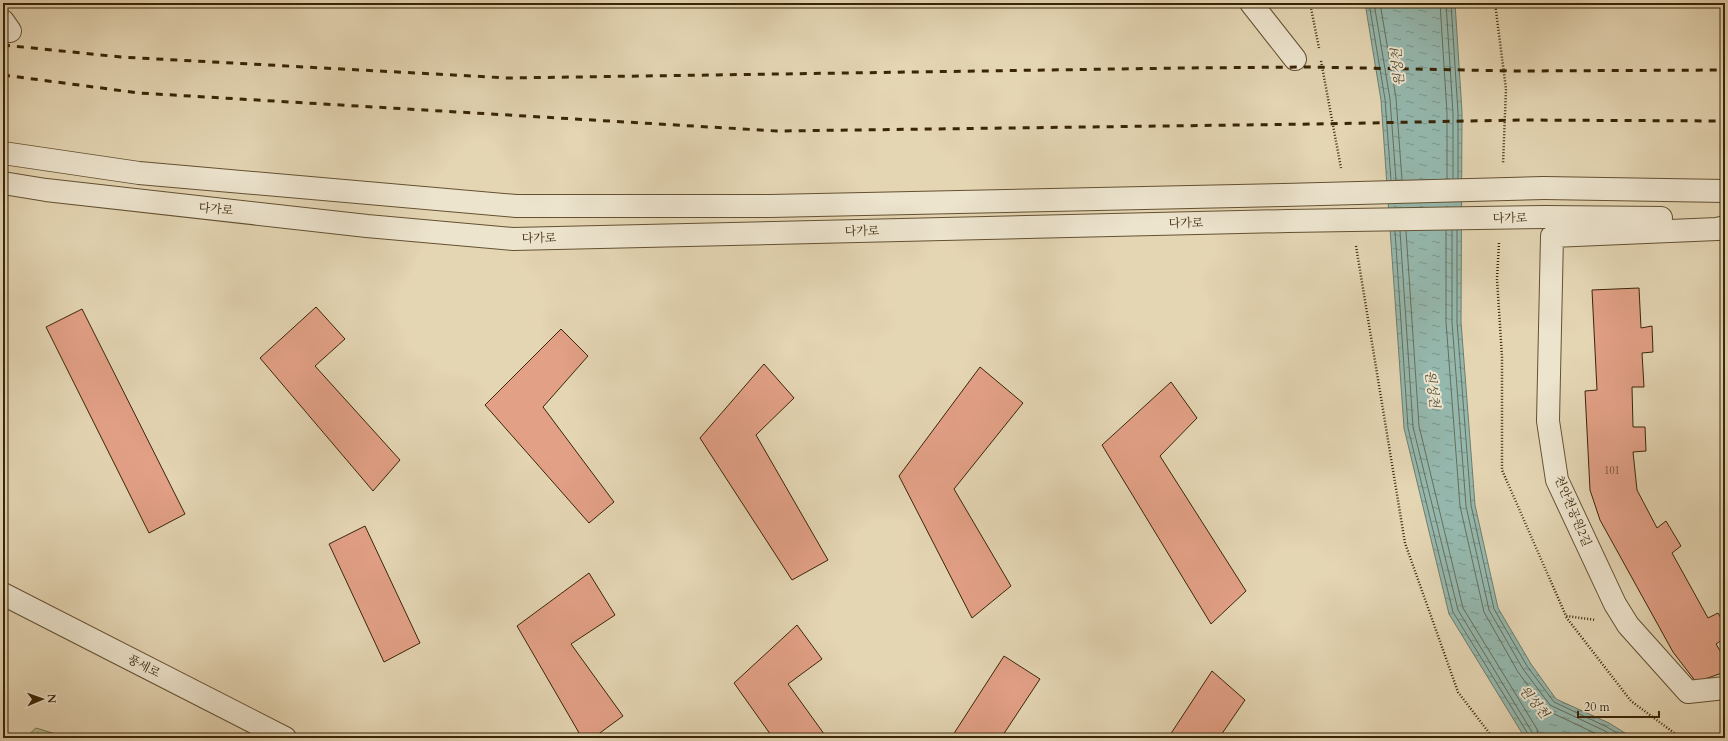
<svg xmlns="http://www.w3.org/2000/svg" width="1728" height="741" font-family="Cardo,'Noto Serif KR',serif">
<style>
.forest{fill:url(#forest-firs);stroke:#787148}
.water{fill:url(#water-ripples);stroke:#707d6b}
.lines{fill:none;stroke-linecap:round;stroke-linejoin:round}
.shore{stroke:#676e5a;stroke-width:1}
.building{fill:#e2a086;stroke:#392506}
.minor-casing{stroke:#645131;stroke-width:24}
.path{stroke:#392506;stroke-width:2.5;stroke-dasharray:1 2;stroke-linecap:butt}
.minor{stroke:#ede4ce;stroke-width:22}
.rail{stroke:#392506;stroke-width:3;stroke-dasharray:7 7;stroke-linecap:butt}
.minor-bridge-casing{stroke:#645131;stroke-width:24;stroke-linecap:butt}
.minor-bridge{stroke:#ede4ce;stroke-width:22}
.labels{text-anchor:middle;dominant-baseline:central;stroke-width:4;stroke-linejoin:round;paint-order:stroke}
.number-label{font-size:10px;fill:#634426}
.street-label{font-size:12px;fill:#392506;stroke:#ede4ce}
.water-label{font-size:13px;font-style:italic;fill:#504a30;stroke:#ede4ce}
</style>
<defs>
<pattern id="forest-firs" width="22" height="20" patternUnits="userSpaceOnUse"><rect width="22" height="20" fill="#b6bd8b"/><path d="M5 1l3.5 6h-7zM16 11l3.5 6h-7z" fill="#9da276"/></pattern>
<pattern id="water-ripples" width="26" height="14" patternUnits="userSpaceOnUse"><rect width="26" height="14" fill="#95b8ae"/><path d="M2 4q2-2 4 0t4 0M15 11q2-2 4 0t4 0" fill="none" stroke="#7b958c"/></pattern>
</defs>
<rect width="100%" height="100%" fill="#e4d5b3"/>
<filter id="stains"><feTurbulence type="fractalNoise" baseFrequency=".005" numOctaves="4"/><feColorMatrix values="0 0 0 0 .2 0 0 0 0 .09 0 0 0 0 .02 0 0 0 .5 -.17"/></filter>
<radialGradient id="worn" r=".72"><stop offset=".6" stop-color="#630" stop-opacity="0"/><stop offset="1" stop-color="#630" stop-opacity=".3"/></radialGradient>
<polygon class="forest" points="36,728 69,738 25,738"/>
<polygon class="water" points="1365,3 1455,3 1462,112 1461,322 1475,505 1498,608 1531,664 1556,699 1609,723 1633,738 1525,738 1449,614 1404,428 1381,100"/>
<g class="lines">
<g class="shore">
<polyline points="1369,3 1385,99 1391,180"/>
<polyline points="1374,3 1390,99 1396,180"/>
<polyline points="1380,3 1396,98 1402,180"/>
<polyline points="1440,3 1447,113 1447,179"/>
<polyline points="1446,3 1453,113 1453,178"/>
<polyline points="1451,3 1458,113 1458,178"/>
<polyline points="1452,230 1452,322 1466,506 1489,610 1523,669 1550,705 1605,731 1616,738"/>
<polyline points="1457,230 1457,322 1471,505 1494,609 1527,666 1554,702 1607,727 1625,738"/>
<polyline points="1395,231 1408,428 1453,612 1528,734 1528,738"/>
<polyline points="1400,231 1413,427 1458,610 1532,732 1533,738"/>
<polyline points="1406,231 1419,426 1463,608 1537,729 1539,738"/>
<polyline points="1446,231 1446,322 1460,506 1484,612 1518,672 1546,710 1605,738"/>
</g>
</g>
<g class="building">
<polygon points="1639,288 1641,328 1652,326 1653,352 1642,353 1644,387 1632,387 1633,427 1645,427 1646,451 1633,452 1637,490 1657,528 1666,521 1681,546 1672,553 1708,618 1718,613 1725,625 1725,638 1716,644 1725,659 1725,672 1696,682 1673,652 1600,520 1590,490 1585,391 1597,390 1592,290"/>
<polygon points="316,307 345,339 315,366 400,460 373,491 260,358"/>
<polygon points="82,309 185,514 149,533 46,327"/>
<polygon points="561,329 588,356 543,407 614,502 589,523 485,405"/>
<polygon points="764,364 794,398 756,435 828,560 792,580 700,438"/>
<polygon points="980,367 1023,403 954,489 1011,586 972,618 899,476"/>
<polygon points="1171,382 1197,418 1160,456 1246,591 1211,624 1102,445"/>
<polygon points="365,526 420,643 384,662 329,544"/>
<polygon points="589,573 615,615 571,644 623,716 593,738 582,738 517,626"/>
<polygon points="797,625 822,659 788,684 827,738 773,738 734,683"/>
<polygon points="1004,656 1040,679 1001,738 951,738"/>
<polygon points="1212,671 1245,700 1219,738 1168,738"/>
</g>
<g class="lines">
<defs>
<g id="minor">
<polyline points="1251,3 1295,59"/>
<polyline points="3,21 10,31"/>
<polyline points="3,153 139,173 516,206 770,206 1284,195"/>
<polyline points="3,183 46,190 367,226 513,239 1288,221"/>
<polyline points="1544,188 1725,191"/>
<polyline points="1545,217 1661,218"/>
<polyline points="1725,227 1717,229 1552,236 1548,421 1557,480 1615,604 1628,625 1688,692 1725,688"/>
<polyline points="3,594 285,738"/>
</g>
</defs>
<use href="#minor" class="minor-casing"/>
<g class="path">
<polyline points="1310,3 1319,48"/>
<polyline points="1495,3 1506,89 1503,164"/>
<polyline points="1321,61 1341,168"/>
<polyline points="1499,243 1497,279 1502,357 1502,470 1566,616 1596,620"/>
<polyline points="1356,246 1405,543 1458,692 1493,738"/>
<polyline points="1566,617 1631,701 1681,738"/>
</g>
<use href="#minor" class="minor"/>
<g class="rail">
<polyline points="3,45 121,57 508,78 1183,68 1308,67 1517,71 1725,70"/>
<polyline points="3,75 139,93 777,131 1317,124 1519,120 1725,121"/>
</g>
<defs>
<g id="minor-bridge">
<polyline points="1284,195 1544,188"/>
<polyline points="1288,221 1545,217"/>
</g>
</defs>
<use href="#minor-bridge" class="minor-bridge-casing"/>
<use href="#minor-bridge" class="minor-bridge"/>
</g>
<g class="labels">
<g class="number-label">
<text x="1612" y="471">101</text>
</g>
<g class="street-label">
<text transform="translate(216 209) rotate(6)">다가로</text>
<text transform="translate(1510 218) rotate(-1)">다가로</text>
<text transform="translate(1186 223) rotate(-1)">다가로</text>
<text transform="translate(862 231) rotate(-1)">다가로</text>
<text transform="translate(539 238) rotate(-1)">다가로</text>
<text transform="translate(1573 511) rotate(67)">천안천공원2길</text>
<text transform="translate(144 666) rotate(27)">풍세로</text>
</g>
<g class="water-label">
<text transform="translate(1398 67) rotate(-95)">원성천</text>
<text transform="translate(1432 389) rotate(82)">원성천</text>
<text transform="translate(1534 702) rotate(50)">원성천</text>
</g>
</g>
<rect width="1728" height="741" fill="none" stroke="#e4d5b3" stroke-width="16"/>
<rect x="4" y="4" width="1720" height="733" fill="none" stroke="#392506" stroke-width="2"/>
<rect x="8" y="8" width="1712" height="725" fill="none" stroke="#392506"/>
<g transform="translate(42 699) rotate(88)" stroke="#ede4ce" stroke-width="3" paint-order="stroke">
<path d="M0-3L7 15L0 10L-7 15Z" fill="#392506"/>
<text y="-6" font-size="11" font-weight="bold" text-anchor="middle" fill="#392506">N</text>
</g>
<path d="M1578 711v6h81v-6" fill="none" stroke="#392506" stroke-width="2"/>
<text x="1584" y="711" font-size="12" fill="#392506" stroke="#ede4ce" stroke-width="3" paint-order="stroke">20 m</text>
<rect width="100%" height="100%" filter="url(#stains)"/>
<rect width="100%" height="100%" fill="url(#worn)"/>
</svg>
